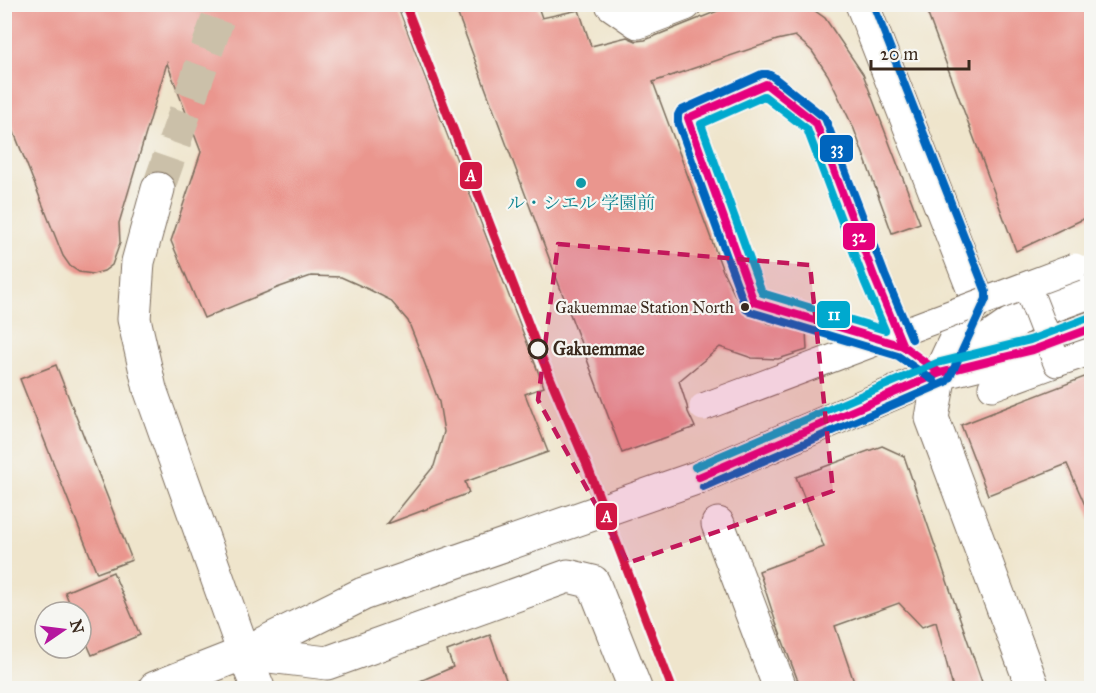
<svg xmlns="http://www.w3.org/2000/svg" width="1096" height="693" font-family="'IM FELL Great Primer','Noto Serif JP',serif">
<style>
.building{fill:#ea968e}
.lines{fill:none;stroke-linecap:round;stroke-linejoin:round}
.minor-tunnel{stroke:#cbc0a9;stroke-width:33;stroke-dasharray:33 16;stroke-linecap:butt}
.pedestrian-casing{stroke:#7a6b5b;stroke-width:29}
.minor-casing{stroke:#7a6b5b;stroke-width:35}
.tertiary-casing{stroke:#7a6b5b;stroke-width:35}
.pedestrian{stroke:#fff;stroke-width:27}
.minor{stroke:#fff;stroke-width:33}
.tertiary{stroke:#fff;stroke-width:33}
.pedestrian-bridge-casing{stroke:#7a6b5b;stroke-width:29;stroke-linecap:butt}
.pedestrian-bridge{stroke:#fff;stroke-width:27}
.bus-1-casing{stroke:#f6f6f2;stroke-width:12}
.bus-2-casing{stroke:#f6f6f2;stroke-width:12}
.bus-3-casing{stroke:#f6f6f2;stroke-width:12}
.bus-1{stroke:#e5007d;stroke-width:8}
.bus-2{stroke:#0065bd;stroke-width:8}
.bus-3{stroke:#00a9ce;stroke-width:8}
.rail-1-casing{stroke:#f6f6f2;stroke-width:14}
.rail-1{stroke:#d21644;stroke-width:9}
.marked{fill:#c2185b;fill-opacity:0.2;stroke:#c2185b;stroke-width:4.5;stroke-dasharray:12 8;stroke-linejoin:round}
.culture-dot{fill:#0f9aa8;stroke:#f6f6f2;stroke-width:2}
.bus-dot{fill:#3b2a1e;stroke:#f6f6f2;stroke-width:2}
.stop-dot{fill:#f6f6f2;stroke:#3b2a1e;stroke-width:3}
.labels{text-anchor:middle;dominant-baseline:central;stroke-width:4.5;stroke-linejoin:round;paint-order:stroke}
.bus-label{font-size:16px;fill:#3b2a1e;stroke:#f6f6f2;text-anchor:end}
.culture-label{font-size:18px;fill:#0d838f;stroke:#f6f6f2}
.stop-label{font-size:18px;font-weight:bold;fill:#3b2a1e;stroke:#f6f6f2;text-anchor:start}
.line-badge{stroke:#f6f6f2;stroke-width:2}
.badge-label{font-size:16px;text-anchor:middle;font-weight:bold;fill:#fff}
</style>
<rect width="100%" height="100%" fill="#f6f6f2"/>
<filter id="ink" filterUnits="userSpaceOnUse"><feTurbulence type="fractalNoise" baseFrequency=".0167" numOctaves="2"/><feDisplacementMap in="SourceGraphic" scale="12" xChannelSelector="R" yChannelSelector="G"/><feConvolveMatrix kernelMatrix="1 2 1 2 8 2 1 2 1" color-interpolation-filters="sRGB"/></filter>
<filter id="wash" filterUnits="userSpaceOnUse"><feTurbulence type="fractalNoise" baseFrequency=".008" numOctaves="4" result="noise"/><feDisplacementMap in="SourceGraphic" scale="24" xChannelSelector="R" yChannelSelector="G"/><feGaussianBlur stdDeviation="1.35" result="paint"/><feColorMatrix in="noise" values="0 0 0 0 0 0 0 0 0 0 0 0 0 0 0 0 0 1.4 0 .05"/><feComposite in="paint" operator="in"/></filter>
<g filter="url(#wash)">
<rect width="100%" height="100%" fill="#efe5cc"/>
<g id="blocks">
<g class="building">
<polygon points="4,4 397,4 544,387 525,394 548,452 465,482 469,493 387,524 434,466 444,432 439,402 420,351 408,321 390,300 370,290 341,277 311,276 277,288 204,318 171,241 201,152 167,63 119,223 120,243 112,265 104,271 93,274 79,272 70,266 63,256 4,107"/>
<polygon points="454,4 537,4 542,18 579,10 591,46 627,37 636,41 645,40 735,4 805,4 825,18 863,74 920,223 892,233 854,129 828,75 812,51 795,36 777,40 653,82 723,271 740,306 767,323 806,331 807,350 778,359 752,358 720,347 679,381 687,406 688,412 695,427 622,453"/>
<polygon points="924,4 1092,4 1092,215 1016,251"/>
<polygon points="56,365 132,560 97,573 20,379"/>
<polygon points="1092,374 1092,521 1067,464 988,495 961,425"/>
<polygon points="882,446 904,456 984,688 953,688 936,622 922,627 899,603 835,626 856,688 798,688 798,681 776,623 759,571 824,547 796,477"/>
<polygon points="113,572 140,635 92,655 81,630 81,612 73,612 65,592"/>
<polygon points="490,635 509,688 404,688 453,667 447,651"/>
</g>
</g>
</g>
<g filter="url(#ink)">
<use href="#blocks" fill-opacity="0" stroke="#7a6b5b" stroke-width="1.5"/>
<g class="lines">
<polyline class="minor-tunnel" points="158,189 223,4"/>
<defs>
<polyline id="pedestrian" points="992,387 1057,363"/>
<g id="minor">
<polyline points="612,4 638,22 685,4"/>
<polyline points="158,189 138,262 134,319 150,389 244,653 327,663 568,576 593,582 635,688"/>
<polyline points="940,373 932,418 1033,688"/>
<polyline points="718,524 780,688"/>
</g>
<g id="tertiary">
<polyline points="862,4 976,296 940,373"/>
<polyline points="956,362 1021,317 1092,291"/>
<polyline points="244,653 258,688"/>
<polyline points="155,688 244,653 363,594 699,477 940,373 1033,350 1092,328"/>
</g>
</defs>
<use href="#pedestrian" class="pedestrian-casing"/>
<use href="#minor" class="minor-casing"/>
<use href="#tertiary" class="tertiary-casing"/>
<use href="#pedestrian" class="pedestrian"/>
<use href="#minor" class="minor"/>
<use href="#tertiary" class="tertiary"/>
<defs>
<g id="pedestrian-bridge">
<polyline points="1027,286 1057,363 1092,351"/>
<polyline points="703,407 1075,267"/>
</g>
</defs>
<use href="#pedestrian-bridge" class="pedestrian-bridge-casing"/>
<use href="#pedestrian-bridge" class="pedestrian-bridge"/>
<defs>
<g id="bus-1">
<polygon points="766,84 816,123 875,279 903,346 754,302 688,118"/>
<polyline points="903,346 940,373"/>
<polyline points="699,477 940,373 1033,350 1092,328"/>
</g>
<g id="bus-2">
<polyline points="912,339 885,275 825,118 772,76 768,74 762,74 680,111 678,115 678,122 746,309 751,312 898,356 934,381"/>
<polyline points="703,487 946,382 950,377 986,299 986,292 873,4"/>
</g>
<g id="bus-3">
<polygon points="764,96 807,129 865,283 885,330 762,293 701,124"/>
<polyline points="695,467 937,363 1030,340 1088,318"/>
</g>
</defs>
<use href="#bus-1" class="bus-1-casing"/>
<use href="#bus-2" class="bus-2-casing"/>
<use href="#bus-3" class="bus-3-casing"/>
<use href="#bus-1" class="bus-1"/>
<use href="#bus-2" class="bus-2"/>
<use href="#bus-3" class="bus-3"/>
<defs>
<polyline id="rail-1" points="405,4 538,349 587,465 672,688"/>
</defs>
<use href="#rail-1" class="rail-1-casing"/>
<use href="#rail-1" class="rail-1"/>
</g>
</g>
<path class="marked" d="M558,244l252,21 23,226 -205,72 -90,-163z"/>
<circle class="culture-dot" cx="581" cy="183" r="6"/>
<circle class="bus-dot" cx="745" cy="307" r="5"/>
<circle class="stop-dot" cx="538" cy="349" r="9"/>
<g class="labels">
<g class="bus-label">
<text x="734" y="307">Gakuemmae Station North</text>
</g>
<g class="culture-label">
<text x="581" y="203">ル・シエル 学園前</text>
</g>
<g class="stop-label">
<text x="553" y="349">Gakuemmae</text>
</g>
</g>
<g class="line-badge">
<rect x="819" y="134" width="35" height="29" rx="6" fill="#0065bd"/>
<rect x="459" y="161" width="24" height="29" rx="6" fill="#d21644"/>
<rect x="842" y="222" width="34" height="29" rx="6" fill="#e5007d"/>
<rect x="816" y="300" width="35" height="29" rx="6" fill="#00a9ce"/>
<rect x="595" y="502" width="23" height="29" rx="6" fill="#d21644"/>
</g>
<g class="badge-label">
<text x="837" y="154">33</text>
<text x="471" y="181">A</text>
<text x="859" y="242">32</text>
<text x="834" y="320">11</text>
<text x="607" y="522">A</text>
</g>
<rect width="1096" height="693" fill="none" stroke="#f6f6f2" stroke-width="24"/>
<g transform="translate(63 630) rotate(76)"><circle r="28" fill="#f6f6f2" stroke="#aba49d" stroke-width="1.5"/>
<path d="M0-4.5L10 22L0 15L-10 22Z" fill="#b5179e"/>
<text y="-9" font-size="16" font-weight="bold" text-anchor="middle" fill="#3b2a1e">N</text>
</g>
<path d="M871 60v9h98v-9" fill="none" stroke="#3b2a1e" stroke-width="3"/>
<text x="880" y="60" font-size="18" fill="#3b2a1e" stroke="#f6f6f2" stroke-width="4.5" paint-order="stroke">20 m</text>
</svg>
